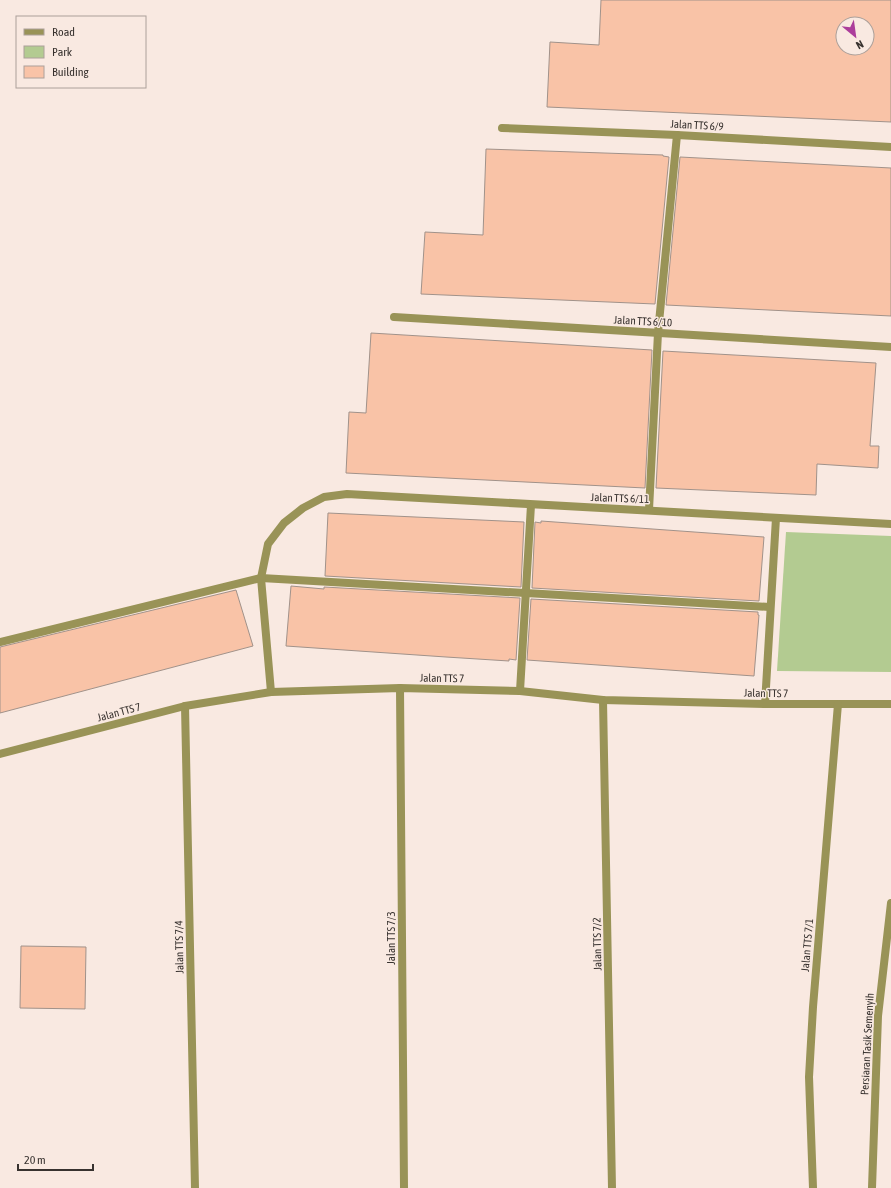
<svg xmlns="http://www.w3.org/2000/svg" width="891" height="1188" font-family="'Asap Condensed',sans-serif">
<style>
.green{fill:#b3cb91}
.building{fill:#f9c3a7;stroke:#a1928a;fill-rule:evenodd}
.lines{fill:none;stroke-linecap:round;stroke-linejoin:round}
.service{stroke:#999357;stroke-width:8}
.minor{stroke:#999357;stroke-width:8}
.labels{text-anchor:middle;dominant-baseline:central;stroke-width:3;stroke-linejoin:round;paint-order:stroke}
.street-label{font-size:11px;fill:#38322f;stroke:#f9e9e1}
</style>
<rect width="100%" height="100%" fill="#f9e9e1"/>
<polygon class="green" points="786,532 891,536 891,672 777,671"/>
<g class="building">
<path d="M601,0h290v122l-344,-15 3,-65 49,3zM843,24h24v24h-24z"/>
<polygon points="486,149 663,155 663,156 669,157 655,304 421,294 425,232 483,235"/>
<polygon points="680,157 891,168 891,316 666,305"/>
<polygon points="371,333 652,350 645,488 346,473 349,412 366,413"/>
<polygon points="663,351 876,363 870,446 879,446 878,468 817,464 816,495 656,488"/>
<polygon points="328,513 524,522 521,587 325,576"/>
<polygon points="541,521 764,537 759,601 532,588 535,522 541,523"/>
<polygon points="291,586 324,589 324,587 520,598 516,660 509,659 509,661 446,657 286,646"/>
<polygon points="236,590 253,646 0,713 0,647"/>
<polygon points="531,599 758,612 758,615 759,615 754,676 527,660"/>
<polygon points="21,946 86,947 85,1009 20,1008"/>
</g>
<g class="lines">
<g class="service">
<polyline points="649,510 658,333 677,135"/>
<polyline points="0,642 261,578 770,607"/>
<polyline points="520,691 531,505"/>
<polyline points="765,704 776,518"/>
</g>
<g class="minor">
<polyline points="502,128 677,135 891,147"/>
<polyline points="394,317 891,347"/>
<polyline points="400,688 404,1188"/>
<polyline points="271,692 261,578 268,544 284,523 303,508 324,497 347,494 891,524"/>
<polyline points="603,700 612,1188"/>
<polyline points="185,706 195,1188"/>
<polyline points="0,754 185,706 271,692 400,688 520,691 603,700 765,704 891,704"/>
<polyline points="813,1188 809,1077 813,1007 838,704"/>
<polyline points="872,1188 878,1016 891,903"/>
</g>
</g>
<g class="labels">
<g class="street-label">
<text transform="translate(697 125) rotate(3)">Jalan TTS 6/9</text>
<text transform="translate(643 321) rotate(3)">Jalan TTS 6/10</text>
<text transform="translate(620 498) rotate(2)">Jalan TTS 6/11</text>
<text transform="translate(442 678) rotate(1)">Jalan TTS 7</text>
<text transform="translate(766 693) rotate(1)">Jalan TTS 7</text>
<text transform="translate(119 712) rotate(-15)">Jalan TTS 7</text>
<text transform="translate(391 938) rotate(-90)">Jalan TTS 7/3</text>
<text transform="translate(597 944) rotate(-91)">Jalan TTS 7/2</text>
<text transform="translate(807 945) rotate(-85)">Jalan TTS 7/1</text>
<text transform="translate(179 947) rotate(-91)">Jalan TTS 7/4</text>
<text transform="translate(867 1044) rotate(-87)">Persiaran Tasik Semenyih</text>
</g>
</g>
<rect x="16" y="16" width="130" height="72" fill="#f9e9e1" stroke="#aca09a"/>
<rect x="24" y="29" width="20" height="6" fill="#999357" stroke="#aca09a"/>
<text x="52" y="36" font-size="12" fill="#38322f">Road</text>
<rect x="24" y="46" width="20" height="12" fill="#b3cb91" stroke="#aca09a"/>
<text x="52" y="56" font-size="12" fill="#38322f">Park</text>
<rect x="24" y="66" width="20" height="12" fill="#f9c3a7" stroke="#aca09a"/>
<text x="52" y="76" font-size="12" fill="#38322f">Building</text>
<g transform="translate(855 36) rotate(151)"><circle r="19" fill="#f9e9e1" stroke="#aca09a"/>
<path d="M0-3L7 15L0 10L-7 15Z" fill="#ac3d9b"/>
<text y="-6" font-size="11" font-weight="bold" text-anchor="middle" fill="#38322f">N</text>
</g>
<path d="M18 1164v6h75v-6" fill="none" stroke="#38322f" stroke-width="2"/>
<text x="24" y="1164" font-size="12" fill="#38322f" stroke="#f9e9e1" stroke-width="3" paint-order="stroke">20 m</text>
</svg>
